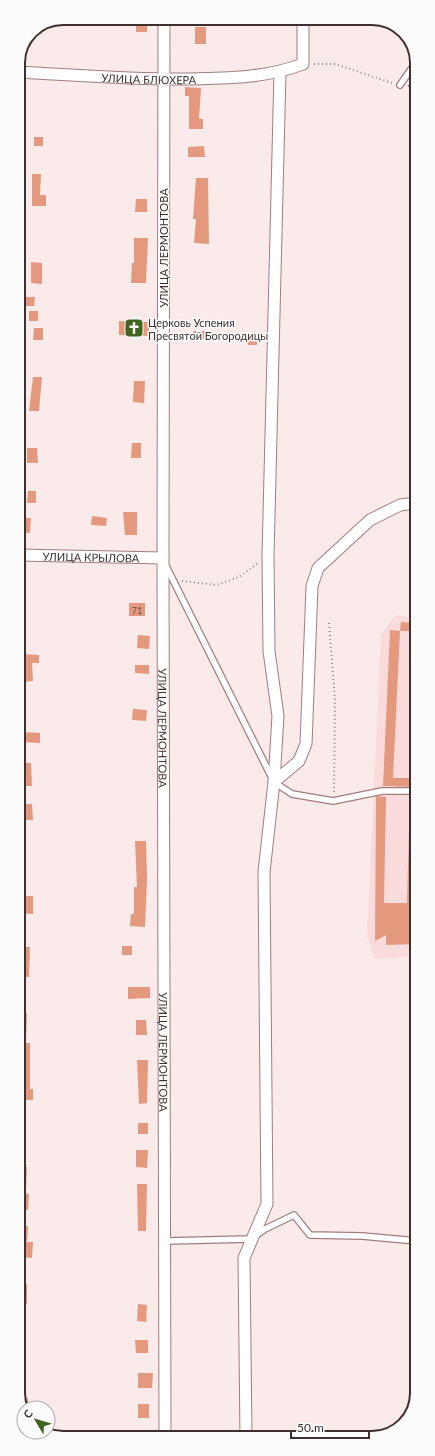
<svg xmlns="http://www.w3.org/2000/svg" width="435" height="1456" font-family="Lato,sans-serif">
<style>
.built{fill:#f9dbdb}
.building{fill:#e4997f}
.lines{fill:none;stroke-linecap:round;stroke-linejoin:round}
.lane-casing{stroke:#a17d7e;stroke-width:8}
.street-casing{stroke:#a17d7e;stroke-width:13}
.path{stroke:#948484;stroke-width:2;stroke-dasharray:1 3;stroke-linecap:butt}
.lane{stroke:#fff;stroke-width:5.5}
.street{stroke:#fff;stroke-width:11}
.labels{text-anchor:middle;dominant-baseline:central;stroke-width:3;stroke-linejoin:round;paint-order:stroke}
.number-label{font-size:9px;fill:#684a44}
.street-label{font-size:11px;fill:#3f3030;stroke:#fcfcfc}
.poi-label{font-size:11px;fill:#3f3030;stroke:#fcfcfc;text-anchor:start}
.rim{fill:none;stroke:#3f3030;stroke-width:2}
</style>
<rect width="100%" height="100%" fill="#fbeaea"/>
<polygon class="built" points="395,615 416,618 417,956 375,959 367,937 381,635"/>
<g class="building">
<rect x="136" y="24" width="11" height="8"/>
<rect x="195" y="27" width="11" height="17"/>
<polygon points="185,87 201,88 199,119 203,119 203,129 189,129 189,96 185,96"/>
<rect x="34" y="137" width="9" height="9"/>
<polygon points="204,146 205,157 188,157 188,147"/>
<polygon points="32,174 41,174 40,195 46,195 46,206 32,206"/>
<polygon points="196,178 208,178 209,244 194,243 196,219 193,219"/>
<polygon points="136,199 147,199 147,212 135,212"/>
<polygon points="134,238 148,238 146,283 131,283 132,263 134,263"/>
<polygon points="31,262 42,263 42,284 31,283"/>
<polygon points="23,297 35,297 34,306 22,306"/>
<rect x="29" y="311" width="9" height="10"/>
<polygon points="119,321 149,322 149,336 119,335"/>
<polygon points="34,328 43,328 43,340 33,340"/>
<rect x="193" y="331" width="17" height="8"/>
<rect x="248" y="335" width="9" height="10"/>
<polygon points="33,377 42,377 39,411 29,411"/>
<polygon points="134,381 145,381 144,403 133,402"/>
<polygon points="132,443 141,443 141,458 131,458"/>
<polygon points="27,448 37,448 38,463 27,463"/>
<polygon points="28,491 36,491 36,503 27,503"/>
<polygon points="123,512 137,512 137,535 125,535"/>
<polygon points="92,516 107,518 106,526 91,525"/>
<polygon points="19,518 31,518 30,533 18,532"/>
<rect x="129" y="603" width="16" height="13"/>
<polygon points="401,622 416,623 416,631 400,631"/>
<polygon points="390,630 400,631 393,778 417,778 417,787 383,786"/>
<polygon points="138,635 150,636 149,649 137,648"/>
<polygon points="21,654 39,655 39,663 32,663 33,681 23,682"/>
<polygon points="135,665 149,665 149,674 135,673"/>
<polygon points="133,709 147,710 146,721 132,720"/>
<polygon points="21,732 40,733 40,743 21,742"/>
<polygon points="21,763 31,763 32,786 21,786"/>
<polygon points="376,796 386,797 384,903 407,903 409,829 417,829 417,944 386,945 386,935 375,941"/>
<polygon points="21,804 32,804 33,820 22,820"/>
<polygon points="135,841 146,841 147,880 145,927 130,926 131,914 134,914 134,887 137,887"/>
<polygon points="21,896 33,896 33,914 20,913"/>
<rect x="122" y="946" width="10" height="9"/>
<polygon points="19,947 30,947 29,977 19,977"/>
<polygon points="128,987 150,987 150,998 128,999"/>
<polygon points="19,1012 27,1013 26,1043 30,1043 30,1089 33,1089 33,1100 19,1100"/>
<polygon points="136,1020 146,1020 147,1035 136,1035"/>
<polygon points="137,1060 148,1060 147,1103 139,1104"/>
<rect x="138" y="1123" width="10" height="11"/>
<polygon points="136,1150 148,1150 147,1168 136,1167"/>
<polygon points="19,1167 27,1167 26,1191 19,1191"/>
<polygon points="137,1184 147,1184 146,1231 138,1231"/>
<polygon points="19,1193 29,1194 28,1210 19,1210"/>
<polygon points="19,1226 28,1226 27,1242 19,1241"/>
<polygon points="22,1242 33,1242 32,1258 20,1257"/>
<polygon points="19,1284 27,1284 27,1304 19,1303"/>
<polygon points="138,1304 147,1305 146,1322 137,1321"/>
<polygon points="135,1340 148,1340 148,1353 136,1353"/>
<polygon points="138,1373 153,1373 152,1388 138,1388"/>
<polygon points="19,1398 28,1398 28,1408 24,1408 24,1410 19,1402"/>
<rect x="138" y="1404" width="11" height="14"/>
</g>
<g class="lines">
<defs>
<g id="lane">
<polyline points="400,85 416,62"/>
<polyline points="165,564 274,782 292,794 333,801 382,791 417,791"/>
<polyline points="165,1241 251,1239 265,1229 294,1215 310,1235 362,1236 417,1241"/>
</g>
<g id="street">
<path id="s1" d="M164,18l-1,540 2,880"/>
<path id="s2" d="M18,72c58,3 116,8 174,7 39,-1 73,-1 111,-15v-46"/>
<path id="s3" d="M18,555l145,3"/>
<polyline points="274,782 299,761 306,744 312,586 318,568 370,520 400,505 416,503"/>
<polyline points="246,1437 244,1258 267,1204 264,872 274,782 278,716 269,651 268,556 280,72"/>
</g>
</defs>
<use href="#lane" class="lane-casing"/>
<use href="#street" class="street-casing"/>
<g class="path">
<polyline points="314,64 335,64 392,83"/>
<polyline points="408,86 416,86"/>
<polyline points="182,581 217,585 239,577 258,563"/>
<polyline points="329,623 335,701 334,794"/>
</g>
<use href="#lane" class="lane"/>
<use href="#street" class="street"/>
</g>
<defs>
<symbol id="church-square" viewBox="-11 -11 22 22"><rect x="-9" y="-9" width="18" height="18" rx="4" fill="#3f651f" stroke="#fcfcfc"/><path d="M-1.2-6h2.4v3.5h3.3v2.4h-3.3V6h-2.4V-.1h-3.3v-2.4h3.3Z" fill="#fff"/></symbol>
</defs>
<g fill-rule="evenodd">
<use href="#church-square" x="123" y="317" width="22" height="22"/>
</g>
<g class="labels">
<g class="number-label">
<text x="137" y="610">71</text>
</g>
<g class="street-label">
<text stroke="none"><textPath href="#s2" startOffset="131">УЛИЦА БЛЮХЕРА</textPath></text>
<text transform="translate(163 248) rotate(-90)">УЛИЦА ЛЕРМОНТОВА</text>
<text stroke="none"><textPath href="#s3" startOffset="73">УЛИЦА КРЫЛОВА</textPath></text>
<text stroke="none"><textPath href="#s1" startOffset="710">УЛИЦА ЛЕРМОНТОВА</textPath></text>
<text stroke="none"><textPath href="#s1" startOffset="1034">УЛИЦА ЛЕРМОНТОВА</textPath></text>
</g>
<g class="poi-label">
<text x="148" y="322">Церковь Успения<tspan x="148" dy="13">Пресвятой Богородицы</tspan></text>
</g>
</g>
<path d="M0 0H435V1456H0ZM63 25H372A38 38 0 0 1 410 63V1393A38 38 0 0 1 372 1431H63A38 38 0 0 1 25 1393V63A38 38 0 0 1 63 25Z" fill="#fcfcfc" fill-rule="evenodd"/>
<path class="rim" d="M63 25H372A38 38 0 0 1 410 63V1393A38 38 0 0 1 372 1431H63A38 38 0 0 1 25 1393V63A38 38 0 0 1 63 25Z"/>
<g transform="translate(36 1420) rotate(308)"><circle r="19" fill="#fcfcfc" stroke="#b0aaaa"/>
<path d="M0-3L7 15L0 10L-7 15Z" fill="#3f651f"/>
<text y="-6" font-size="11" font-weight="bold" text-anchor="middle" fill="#3f3030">С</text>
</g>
<path d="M291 1432v6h78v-6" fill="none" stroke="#3f3030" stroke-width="2"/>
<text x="297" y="1432" font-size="12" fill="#3f3030" stroke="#fcfcfc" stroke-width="3" paint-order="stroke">50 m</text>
</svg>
